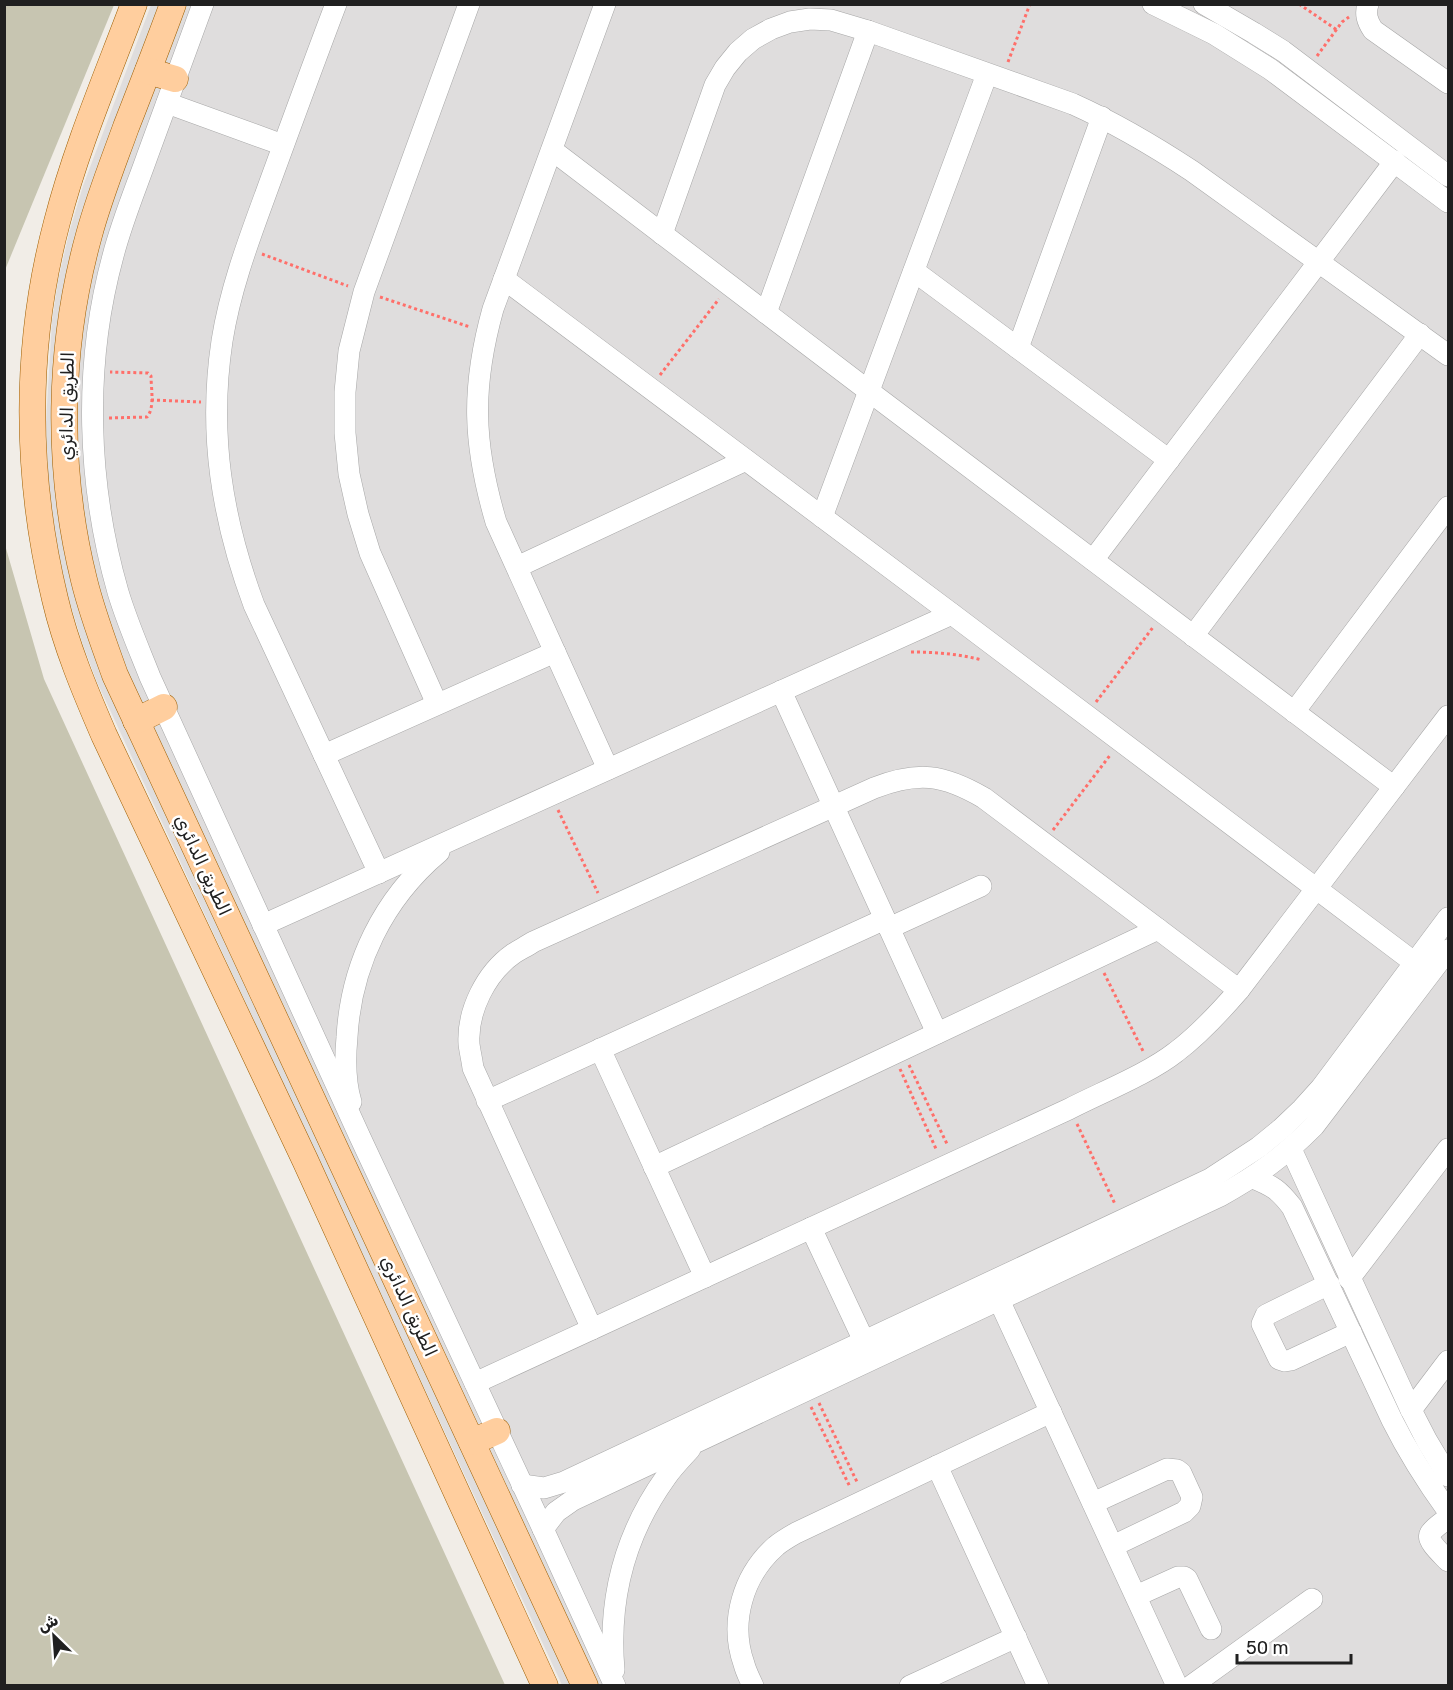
<svg xmlns="http://www.w3.org/2000/svg" width="1453" height="1690" font-family="Rubik,'Noto Naskh Arabic',sans-serif">
<style>
.residential{fill:#dfdddd}
.construction{fill:#c7c5b1}
.lines{fill:none;stroke-linecap:round;stroke-linejoin:round}
.minor-casing{stroke:#a7a7a7;stroke-width:22}
.major-casing{stroke:#9d5e00;stroke-width:27}
.path{stroke:#ff6f6a;stroke-width:3;stroke-dasharray:3 3;stroke-linecap:butt}
.minor{stroke:#fff;stroke-width:21}
.major{stroke:#ffce9e;stroke-width:26}
.labels{text-anchor:middle;dominant-baseline:central;stroke-width:5;stroke-linejoin:round;paint-order:stroke}
.street-label{font-size:18px;fill:#202020;stroke:#fff}
</style>
<rect width="100%" height="100%" fill="#f1ede7"/>
<polygon class="residential" points="151,5 1448,5 1448,1685 562,1685 97,682 83,645 70,603 59,561 52,517 48,473 46,422 52,321 58,281 69,233 83,186"/>
<g class="construction">
<polygon points="5,4 114,5 5,270 4,5"/>
<polygon points="5,545 44,679 505,1685 5,1685"/>
</g>
<g class="lines">
<defs>
<g id="minor">
<path d="M203,4c-18,50 -37,100 -55,150 -12,34 -26,67 -35,102 -30,110 -26,228 5,336 9,30 21,57 32,85l210,460 183,392 72,157"/>
<path d="M336,4c-24,63 -47,126 -70,189 -18,49 -36,97 -44,148 -14,93 0,178 32,264l125,268"/>
<path d="M605,4l-112,305c-22,79 -20,135 3,213l112,247"/>
<polyline points="1153,4 1214,34 1270,69 1448,202"/>
<polyline points="1204,4 1254,33 1283,51 1448,176"/>
<path d="M1368,4c-3,10 -1,17 5,26l75,53"/>
<polyline points="167,103 283,145"/>
<polyline points="552,150 870,392 1394,787"/>
<path d="M662,234l53,-149 10,-17 13,-16 15,-13 18,-10 19,-7 20,-3 21,1 37,11 205,73c42,19 81,42 119,67l256,184"/>
<polyline points="914,271 1169,460"/>
<polyline points="504,279 952,614 1415,963"/>
<polyline points="766,313 868,31"/>
<polyline points="1018,348 1102,117"/>
<polyline points="822,517 987,74"/>
<polyline points="1093,560 1395,161"/>
<polyline points="517,567 746,460"/>
<polyline points="1193,636 1420,334"/>
<polyline points="781,691 937,1033"/>
<polyline points="437,704 370,553 358,514 349,474 345,433 345,392 349,351 364,292 469,4"/>
<polyline points="1294,712 1448,507"/>
<polyline points="324,755 555,652"/>
<polyline points="263,925 952,614"/>
<polyline points="889,928 981,886"/>
<polyline points="600,1049 705,1277"/>
<polyline points="487,1101 885,919"/>
<path d="M351,1102c-6,-20 -6,-44 -4,-65 4,-72 36,-138 92,-185"/>
<polyline points="1291,1149 1411,1410 1427,1441 1448,1476"/>
<polyline points="654,1167 1158,929"/>
<path d="M1253,1178c20,8 26,12 39,29l100,213c16,32 35,62 56,91"/>
<polyline points="811,1228 864,1341"/>
<polyline points="1349,1279 1448,1149"/>
<polyline points="1329,1284 1266,1315 1262,1324 1279,1359 1285,1361 1291,1360 1351,1332"/>
<polyline points="999,1300 1177,1686"/>
<path d="M592,1329l-119,-261c-1,-8 -3,-16 -4,-24 -2,-33 17,-71 44,-90 6,-4 14,-8 20,-12l341,-154c44,-17 69,-14 110,10l255,192"/>
<path d="M475,1383l594,-274c33,-17 79,-35 107,-57 24,-18 44,-40 63,-62l209,-274"/>
<polyline points="1411,1410 1448,1361"/>
<polyline points="937,1466 1038,1686"/>
<polyline points="522,1485 544,1488 564,1482 1210,1179 1259,1147 1281,1129 1302,1109 1321,1088 1448,918"/>
<polyline points="1093,1503 1167,1469 1177,1470 1181,1473 1192,1497 1190,1506 1184,1512 1113,1546"/>
<path d="M1448,1518c-5,4 -15,10 -18,16 -4,7 14,22 18,27"/>
<path d="M543,1529l13,-17 17,-12 647,-304c38,-21 63,-39 94,-70l134,-176"/>
<polyline points="1136,1596 1178,1577 1184,1577 1187,1579 1211,1629"/>
<path d="M614,1670c-6,-70 11,-136 52,-193 7,-10 16,-19 24,-28"/>
<path d="M753,1686c-3,-7 -7,-14 -9,-22 -15,-42 -1,-89 32,-118 6,-5 13,-9 20,-13l255,-121"/>
<polyline points="910,1686 1016,1637"/>
<polyline points="1191,1686 1312,1599"/>
</g>
<g id="major">
<path d="M134,4c-27,72 -58,144 -77,218 -33,124 -32,253 -2,377 11,47 30,92 49,136l201,425 240,526"/>
<path d="M173,4c-15,41 -31,82 -47,123 -13,36 -27,71 -37,108 -31,112 -33,232 -5,345 8,33 20,64 31,95l470,1011"/>
<polyline points="148,71 175,79"/>
<polyline points="136,721 164,707"/>
<polyline points="472,1442 497,1431"/>
</g>
</defs>
<use href="#minor" class="minor-casing"/>
<use href="#major" class="major-casing"/>
<g class="path">
<polyline points="1299,4 1337,30"/>
<polyline points="1317,56 1342,22 1349,17"/>
<polyline points="1008,62 1030,4"/>
<polyline points="262,254 348,286"/>
<polyline points="380,297 470,327"/>
<polyline points="660,375 719,299"/>
<polyline points="151,400 201,402"/>
<path d="M109,418l38,-1c8,-9 4,-29 4,-41l-3,-3 -38,-1"/>
<path d="M911,652c24,0 48,2 71,8"/>
<polyline points="1096,702 1154,626"/>
<polyline points="558,810 598,893"/>
<polyline points="1053,830 1111,754"/>
<polyline points="1104,973 1144,1053"/>
<polyline points="909,1065 948,1146"/>
<polyline points="900,1069 937,1151"/>
<polyline points="1077,1124 1115,1204"/>
<polyline points="819,1403 858,1484"/>
<polyline points="811,1407 850,1487"/>
</g>
<use href="#minor" class="minor"/>
<use href="#major" class="major"/>
</g>
<g class="labels">
<g class="street-label">
<text transform="translate(67 406) rotate(-89)">الطريق الدائري</text>
<text transform="translate(203 865) rotate(65)">الطريق الدائري</text>
<text transform="translate(409 1306) rotate(65)">الطريق الدائري</text>
</g>
</g>
<rect width="1453" height="1690" fill="none" stroke="#202020" stroke-width="12"/>
<g transform="translate(54 1636) rotate(335)" stroke="#ffffff" stroke-width="4.5" paint-order="stroke">
<path d="M0-4.5L10 22L0 15L-10 22Z" fill="#202020"/>
<text y="-9" font-size="16" font-weight="bold" text-anchor="middle" fill="#202020">ش</text>
</g>
<path d="M1237 1654v9h114v-9" fill="none" stroke="#202020" stroke-width="3"/>
<text x="1246" y="1654" font-size="18" fill="#202020" stroke="#ffffff" stroke-width="4.5" paint-order="stroke">50 m</text>
</svg>
